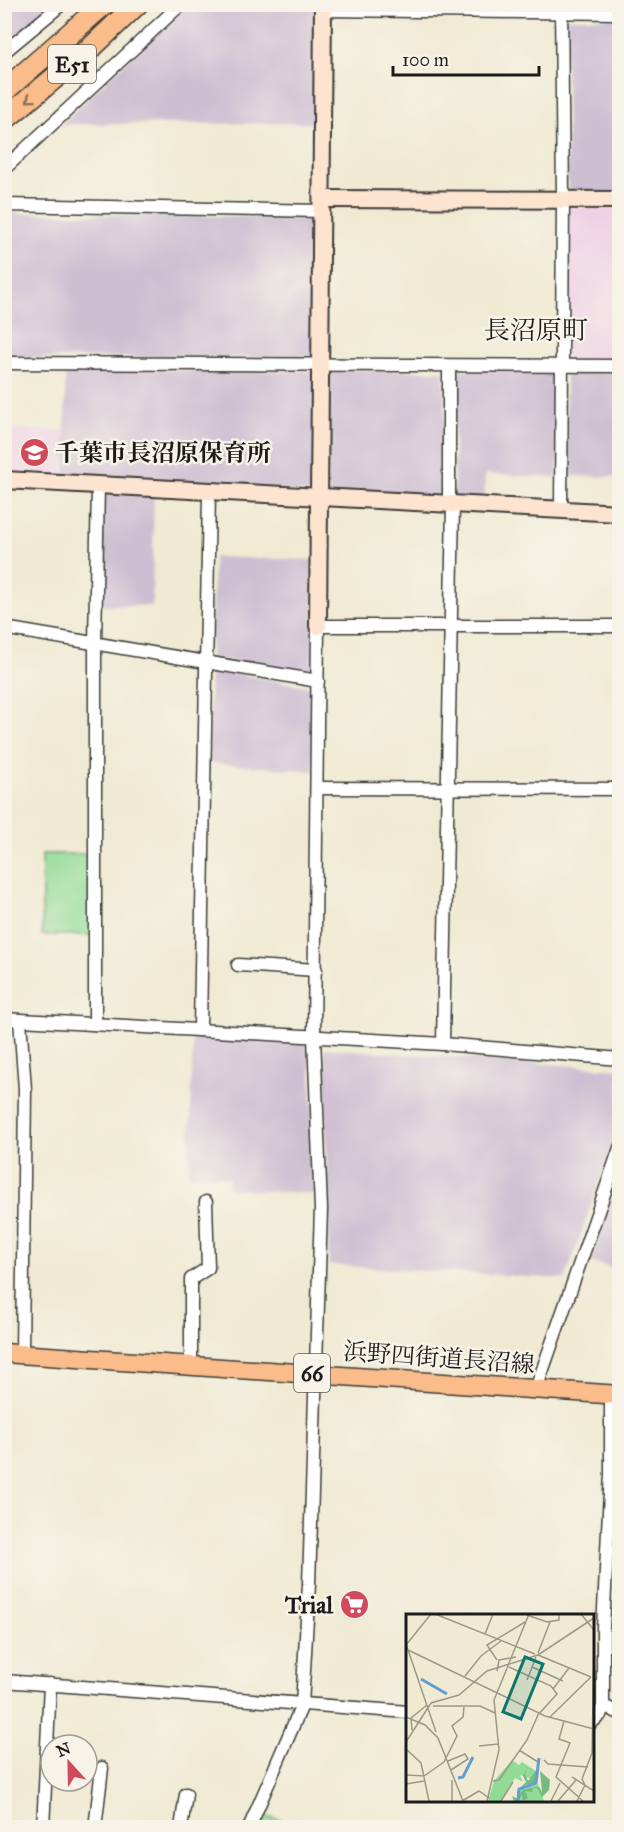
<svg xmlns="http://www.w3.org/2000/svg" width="624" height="1832" font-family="'IM FELL Great Primer','Noto Serif JP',serif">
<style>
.built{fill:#efd0e5}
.industrial{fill:#cdbed2}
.green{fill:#92db97;stroke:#577c5a;stroke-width:1.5}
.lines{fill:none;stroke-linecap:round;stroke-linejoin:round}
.street-casing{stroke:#3c3b37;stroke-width:15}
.secondary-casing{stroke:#3c3b37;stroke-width:20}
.primary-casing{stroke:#3c3b37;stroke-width:21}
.highway-casing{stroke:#3c3b37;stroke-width:24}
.street{stroke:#fff;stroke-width:12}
.secondary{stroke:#fde4d0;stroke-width:16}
.primary{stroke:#f9bc8a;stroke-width:18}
.highway{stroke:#f9bc8a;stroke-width:21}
.oneway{stroke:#8a6c53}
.labels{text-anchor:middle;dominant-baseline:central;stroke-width:5;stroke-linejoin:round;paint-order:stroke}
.shield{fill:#f7f3e8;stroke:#5e5c59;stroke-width:1.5}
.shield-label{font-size:22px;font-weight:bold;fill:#1c1c1c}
.poi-label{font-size:24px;font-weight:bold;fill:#1c1c1c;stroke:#f7f3e8;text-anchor:start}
.street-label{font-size:24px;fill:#1c1c1c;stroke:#f7f3e8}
.neighbourhood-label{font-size:26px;fill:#1c1c1c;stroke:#f7f3e8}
.inset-river{fill:none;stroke:#619fd3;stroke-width:3}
.inset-road{fill:none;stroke:#9b988a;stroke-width:1.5}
.view{fill:#0f766e;fill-opacity:0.15;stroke:#0f766e;stroke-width:3}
.inset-edge{fill:none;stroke:#1c1c1c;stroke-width:3}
</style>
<rect width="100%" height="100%" fill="#f7f3e8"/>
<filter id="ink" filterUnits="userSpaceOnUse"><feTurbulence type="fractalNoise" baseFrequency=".0167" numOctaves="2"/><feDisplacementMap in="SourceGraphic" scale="12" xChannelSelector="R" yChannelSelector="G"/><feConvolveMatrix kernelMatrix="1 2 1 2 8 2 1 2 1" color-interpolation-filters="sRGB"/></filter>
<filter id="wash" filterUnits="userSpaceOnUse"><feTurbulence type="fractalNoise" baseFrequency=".008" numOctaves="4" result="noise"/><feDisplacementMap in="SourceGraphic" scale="24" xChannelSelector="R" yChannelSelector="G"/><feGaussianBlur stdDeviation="1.35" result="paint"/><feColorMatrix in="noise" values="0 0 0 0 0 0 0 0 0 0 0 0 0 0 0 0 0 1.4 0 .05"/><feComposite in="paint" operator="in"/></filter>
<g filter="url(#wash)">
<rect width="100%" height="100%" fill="#f0ead3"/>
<g class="built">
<polygon points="619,207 619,361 565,364 567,208"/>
<polygon points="5,429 65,431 63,477 5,476"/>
</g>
<g class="industrial">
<polygon points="5,5 55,5 5,44"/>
<polygon points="186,5 317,5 317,123 61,124"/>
<polygon points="565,18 619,18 619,195 568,194"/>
<polygon points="5,213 315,218 314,357 5,358"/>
<polygon points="559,369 558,478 485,474 485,499 454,500 455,370"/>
<polygon points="65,370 316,371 315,493 65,477"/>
<polygon points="327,370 444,371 446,498 327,494"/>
<polygon points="566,372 619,372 619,507 619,477 567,476"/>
<polygon points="101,491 154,493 152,606 102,605"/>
<polygon points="214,557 314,560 314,675 210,657"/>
<polygon points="210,669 310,687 314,771 208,763"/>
<polygon points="193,1035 310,1041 314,1194 229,1189 228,1177 189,1175"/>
<polygon points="324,1048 619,1069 619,1126 565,1279 329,1265"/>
<polygon points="619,1175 620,1270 619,1270 590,1262"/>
</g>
<g class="green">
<rect x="42" y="854" width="50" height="81"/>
<polygon points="261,1816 282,1820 281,1827 256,1827"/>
</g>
</g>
<g filter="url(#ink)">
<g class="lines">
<defs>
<g id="street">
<polyline points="323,10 620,13"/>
<polyline points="4,52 62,4"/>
<polyline points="4,169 181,4"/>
<polyline points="4,205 322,211"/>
<polyline points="4,363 620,366"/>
<polyline points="449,503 449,366"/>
<polyline points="561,510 563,199 561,4"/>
<polyline points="4,628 318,681"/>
<polyline points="318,788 620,789"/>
<polyline points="238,965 316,970"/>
<polyline points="4,1019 443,1044 620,1059"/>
<polyline points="20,1020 25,1089 22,1354"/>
<polyline points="95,1024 95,643 98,485"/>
<polyline points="200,1030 209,492"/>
<polyline points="443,1044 453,504"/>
<polyline points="191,1366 191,1279 208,1268 206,1202"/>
<polyline points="536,1389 620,1148"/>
<polyline points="611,1394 611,1473 603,1628 603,1706 620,1713"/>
<polyline points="4,1681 408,1712"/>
<polyline points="592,1722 600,1715 603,1706"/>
<polyline points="43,1828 50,1684"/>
<polyline points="95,1828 102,1768"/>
<polyline points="181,1828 186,1794"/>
<polyline points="249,1828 302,1705 309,1584 321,1209 314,1037 318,626 620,626"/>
</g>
<g id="secondary">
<polyline points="322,199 620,200"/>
<polyline points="4,480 620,513"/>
<polyline points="318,626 323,4"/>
</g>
<polyline id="primary" points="4,1353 620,1395"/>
<g id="highway">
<polyline points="4,91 104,4"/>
<polyline points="4,120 94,45 137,4"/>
</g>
</defs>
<use href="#street" class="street-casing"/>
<use href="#secondary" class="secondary-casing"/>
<use href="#primary" class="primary-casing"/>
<use href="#highway" class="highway-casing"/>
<use href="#street" class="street"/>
<use href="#secondary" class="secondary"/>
<use href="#primary" class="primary"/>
<use href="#highway" class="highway"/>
</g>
<defs><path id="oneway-chevron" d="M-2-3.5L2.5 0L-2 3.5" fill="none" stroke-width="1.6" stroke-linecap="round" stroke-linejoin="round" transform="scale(1.5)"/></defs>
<use class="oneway" href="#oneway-chevron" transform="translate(30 99) rotate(140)"/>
</g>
<defs>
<symbol id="school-disc" viewBox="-11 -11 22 22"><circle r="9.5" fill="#d1495b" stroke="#f7f3e8"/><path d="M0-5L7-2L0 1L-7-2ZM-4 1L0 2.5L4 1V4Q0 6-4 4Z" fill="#fff"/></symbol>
<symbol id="supermarket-disc" viewBox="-11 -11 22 22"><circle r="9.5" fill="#d1495b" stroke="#f7f3e8"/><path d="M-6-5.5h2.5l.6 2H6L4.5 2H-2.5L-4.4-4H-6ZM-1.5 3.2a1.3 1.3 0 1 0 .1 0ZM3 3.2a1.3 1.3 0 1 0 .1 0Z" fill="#fff"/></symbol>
</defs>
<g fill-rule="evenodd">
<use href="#school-disc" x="18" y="436" width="33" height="33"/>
<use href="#supermarket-disc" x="338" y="1588" width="33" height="33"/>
</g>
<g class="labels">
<g class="shield">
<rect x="48" y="45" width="48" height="38" rx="4.5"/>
<rect x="294" y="1354" width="36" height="38" rx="4.5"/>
</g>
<g class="shield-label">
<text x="72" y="64">E51</text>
<text x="312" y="1373">66</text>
</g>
<g class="poi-label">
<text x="55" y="453">千葉市長沼原保育所</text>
<text x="333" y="1605" text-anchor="end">Trial</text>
</g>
<g class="street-label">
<text transform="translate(439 1358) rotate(4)">浜野四街道長沼線</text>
</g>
<g class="neighbourhood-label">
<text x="536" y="330">長沼原町</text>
</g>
</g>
<g transform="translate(406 1614)">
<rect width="188" height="188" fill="#f0ead3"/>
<path d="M106,146l7,5 3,-3 14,9 -4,8 -12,-4 3,7 -8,-4 -14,23h-13l6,-20zM132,170l6,17h-26l2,-13z" fill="#92db97"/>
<path d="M123,151l-4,9 3,7 9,-12 -1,14 -11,2 -7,6 1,4 4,-5 12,-3h4l3,5 -2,-21 10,9 -1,10 -7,7 -5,-9h-4l-1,4 -7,-1 3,7 -5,3 -1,-6 -4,6h-4l-2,-5 6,3 -1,-8 9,-9 -3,-6z" fill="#75bb80"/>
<path class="inset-river" d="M15,65l26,15M52,164l5,-1 10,-20M112,187l1,-12 17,-6 3,-25"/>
<path class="inset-road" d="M29,0l100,40M175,0l13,16M121,1l20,7 12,-2v-6M79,20l8,-20M0,30l30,88M0,31l25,-31M0,35l139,67 49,13M132,39l12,-31M132,41l53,22M91,46l-10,-15 38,-23M126,53l31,14M91,57l2,-11 17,-3M59,62l16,-20 20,-15M121,66l9,-23M147,75l16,-21M27,92h47l15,7M0,103l19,8 13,13 25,63M144,103l41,-40M158,107l-5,18 11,4 -14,34 27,24M6,116l-1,-12 16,-13M0,128l25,-39 28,-8 28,-24 51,-16 56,-37M73,132l19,-2M0,135l15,14 8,38M113,136l19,12M138,146l4,4 40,3M42,147l17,-7 3,5 -17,11M0,161l18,1 20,-14 13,-26 -5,-10 11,-9 1,-10M166,163l22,14M46,166v21M87,167l6,-1 28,-40 11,-25 19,-21 -6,-8 -42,-19M0,170l18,-3M56,187l17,-10 10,7M81,187l12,-51 -5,-50 35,-86M95,187l12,-19M145,187l9,-18M152,187l18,-21M171,187l8,-16 -3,-6 10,-26 2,-113"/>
<path class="view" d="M119,43l18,7 -22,55 -18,-7z"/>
<rect width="188" height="188" class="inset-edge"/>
</g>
<rect width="624" height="1832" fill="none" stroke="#f7f3e8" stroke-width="24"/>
<g transform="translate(69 1763) rotate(338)"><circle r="28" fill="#f7f3e8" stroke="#9f9d96" stroke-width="1.5"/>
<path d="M0-4.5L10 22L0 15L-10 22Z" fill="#d1495b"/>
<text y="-9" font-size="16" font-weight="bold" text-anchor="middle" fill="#1c1c1c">N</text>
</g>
<path d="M393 66v9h146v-9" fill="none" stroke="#1c1c1c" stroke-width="3"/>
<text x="402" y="66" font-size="18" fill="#1c1c1c" stroke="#f7f3e8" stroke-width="4.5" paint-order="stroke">100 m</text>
</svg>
